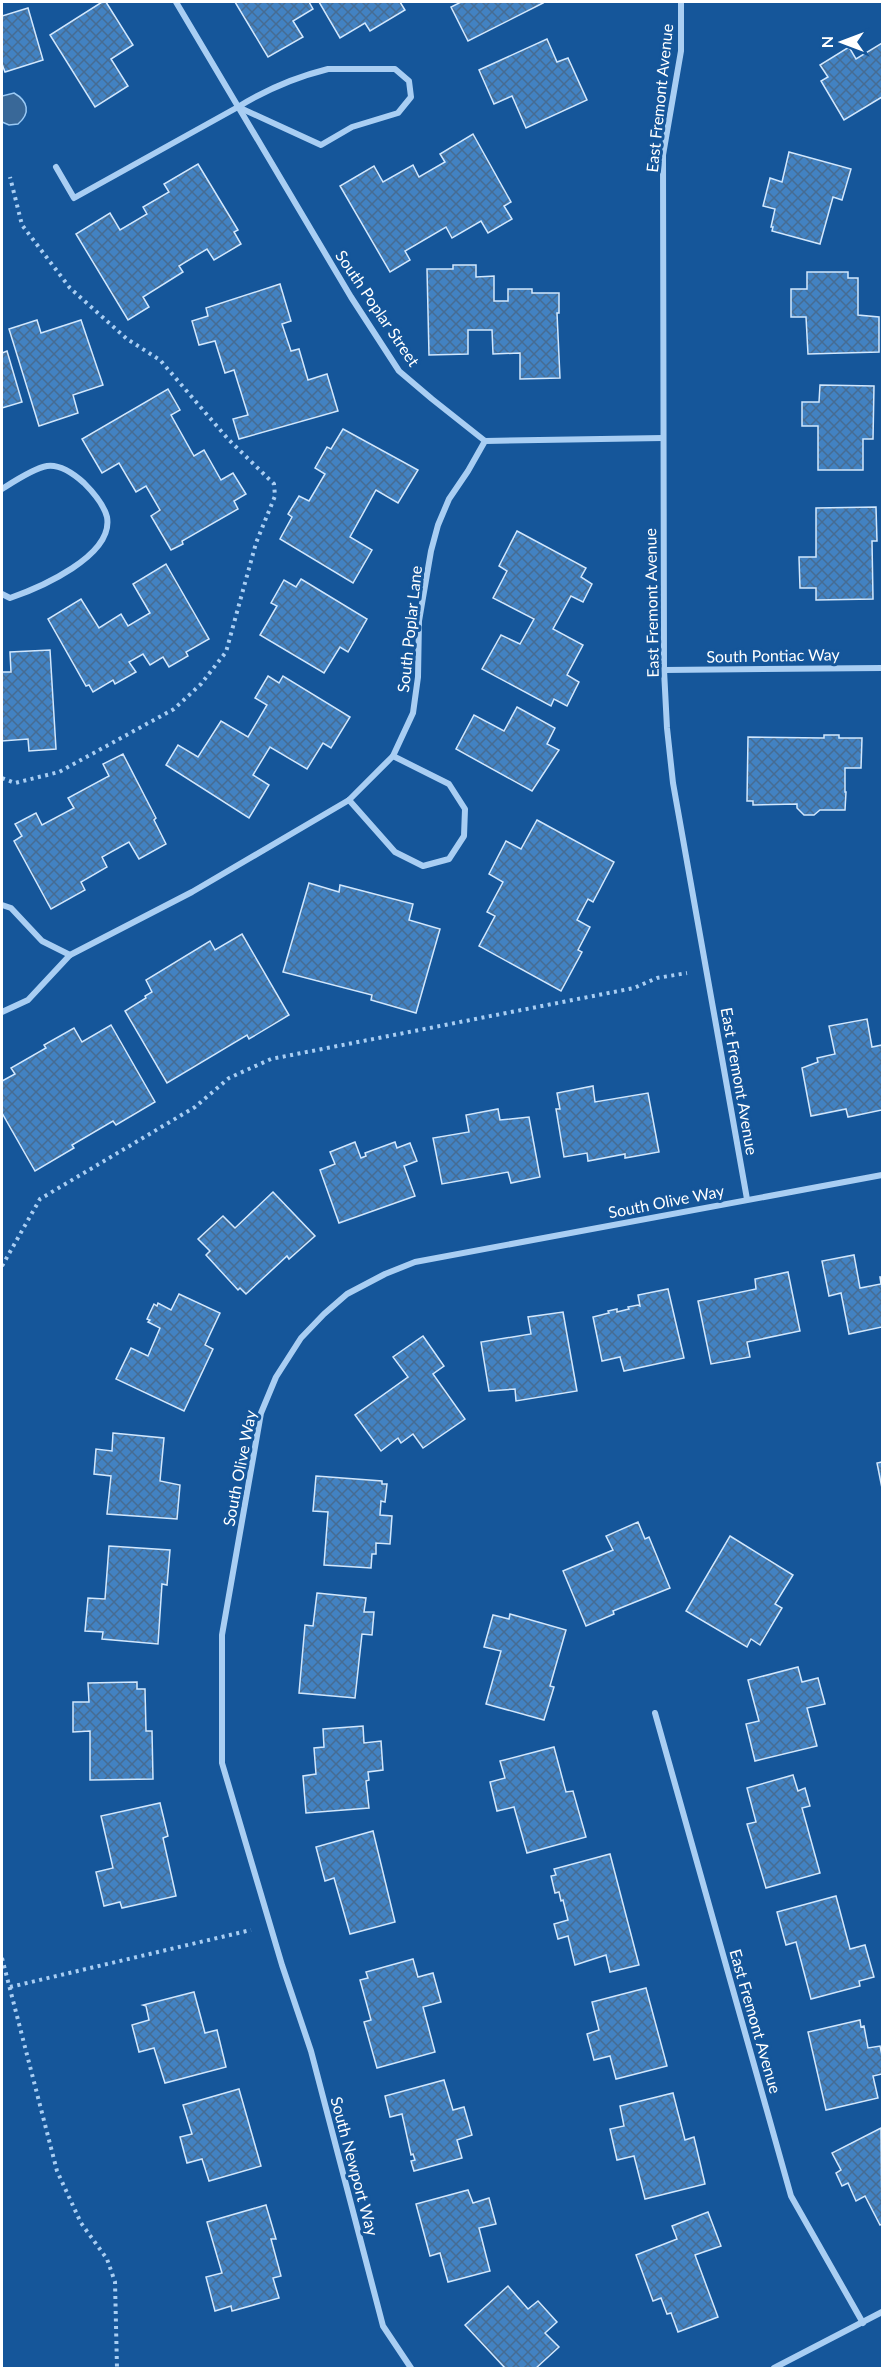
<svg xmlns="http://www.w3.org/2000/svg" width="884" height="2370" font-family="Lato,sans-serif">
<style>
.water{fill:#396898;stroke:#9bcaf5;stroke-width:1.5}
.building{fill:url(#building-cross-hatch);stroke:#d1e7fd;stroke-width:1.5}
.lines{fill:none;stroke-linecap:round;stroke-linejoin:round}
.path{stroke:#a9cef3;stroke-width:4;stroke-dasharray:3 4.5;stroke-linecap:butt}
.street{stroke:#a9cef3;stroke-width:6}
.labels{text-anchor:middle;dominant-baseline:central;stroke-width:6;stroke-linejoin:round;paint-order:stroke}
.street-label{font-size:16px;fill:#fff;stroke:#15569a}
</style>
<defs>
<pattern id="building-cross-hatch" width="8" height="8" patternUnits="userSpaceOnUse" patternTransform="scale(1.5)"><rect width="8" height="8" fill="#4282c2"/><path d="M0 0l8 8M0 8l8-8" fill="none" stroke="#466c93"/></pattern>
</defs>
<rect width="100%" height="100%" fill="#15569a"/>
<path class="water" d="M14,93c14,8 17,20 4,31l-9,1 -7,-3v-26z"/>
<g class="building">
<polygon points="102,2 106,2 133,45 111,59 128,86 95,107 50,35"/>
<polygon points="235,2 309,2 313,9 293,21 303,37 268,57"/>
<polygon points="319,2 400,2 405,10 370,31 365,23 340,38"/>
<polygon points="461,2 542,2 543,3 468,41 451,7"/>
<polygon points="28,8 43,60 5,72 2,64 2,16"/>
<polygon points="547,39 557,62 568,58 587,100 526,128 512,96 494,104 479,70"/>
<polygon points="882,43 882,97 844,120 821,81 828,77 820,65 849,47 856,59"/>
<polygon points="473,134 511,202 504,206 512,219 488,233 481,221 452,238 446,227 405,251 410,260 390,272 340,186 374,166 383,182 413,165 419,177 445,162 440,154"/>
<polygon points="789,152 851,169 842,200 833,197 820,244 772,231 773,227 771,227 775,209 763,206 770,178 782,182"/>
<polygon points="198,164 238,230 234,232 241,244 214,260 207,249 179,266 183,272 143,297 149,307 128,320 76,234 110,213 120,230 147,214 143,207 169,192 164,184"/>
<polygon points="453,265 476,265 476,277 494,276 494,301 508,301 508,289 532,289 532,293 559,293 559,313 557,313 560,378 520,379 520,353 493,354 492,330 468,330 468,354 429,355 427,269 453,269"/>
<polygon points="807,272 848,272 848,278 858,278 858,315 879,317 879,352 808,354 806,317 791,317 791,289 807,289"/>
<polygon points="280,284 291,321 282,324 291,351 299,349 308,380 327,374 338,411 239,439 233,419 248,415 234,370 225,373 215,341 199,345 192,321 208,316 206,308"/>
<polygon points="37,320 41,333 81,320 103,385 73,395 78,413 39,426 9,329"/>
<polygon points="7,351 22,402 2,408 2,353"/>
<polygon points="820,385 874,386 873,439 863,439 863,470 818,470 818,426 802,426 802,402 819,402"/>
<polygon points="168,389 180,410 171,415 194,456 204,450 221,480 233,473 246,494 234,501 238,509 182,541 183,544 171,550 151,516 160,510 146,486 136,492 119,463 102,473 82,439"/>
<polygon points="343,429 418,470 398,503 376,490 350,537 372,550 353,583 280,539 292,517 288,514 299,496 309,501 325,474 315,468 327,447 331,449"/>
<polygon points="876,507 877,541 872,541 873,599 816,600 816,588 800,588 799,557 816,557 816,508"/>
<polygon points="517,531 586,568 581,577 592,584 583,602 571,596 553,629 583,645 567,675 579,682 567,706 554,699 551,706 482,669 501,635 520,644 534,619 493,598 507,571 499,566"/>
<polygon points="166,564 209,639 186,652 188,656 169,667 163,657 150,665 143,654 129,662 136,672 115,684 113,680 93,692 89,685 86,686 48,619 81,599 99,628 121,614 128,626 150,613 133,584"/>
<polygon points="301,579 367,619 348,652 340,647 324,673 260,635 277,606 271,603 284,580 296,587"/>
<polygon points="50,650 56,749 29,751 28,739 2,741 2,672 11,672 10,652"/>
<polygon points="268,676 279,683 283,676 350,717 331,748 323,743 307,769 270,747 253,775 269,785 249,818 166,765 178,745 198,757 221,721 248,737 267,705 255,698"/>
<polygon points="517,707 555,728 547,744 559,750 532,791 456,749 474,715 504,731"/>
<polygon points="824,735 839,735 839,738 862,738 861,768 845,768 845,792 846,792 845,810 820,810 814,815 804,815 797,808 797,804 753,805 753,801 747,801 748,737 824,738"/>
<polygon points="123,754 156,818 154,820 166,844 139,859 129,842 102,857 107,867 81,882 85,890 51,909 14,841 22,836 15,824 36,813 42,825 74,808 68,798 109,776 103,764"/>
<polygon points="537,820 614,862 593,902 588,899 577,920 590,927 578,950 582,952 561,991 479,946 495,916 487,912 503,882 489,874 506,841 521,849"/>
<polygon points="309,883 339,892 340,885 413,904 409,920 440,929 416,1013 371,1000 372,995 283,972"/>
<polygon points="242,934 289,1015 249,1039 247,1035 167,1083 125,1011 146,998 145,996 152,992 146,980 210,941 215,950"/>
<polygon points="867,1019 872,1047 882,1045 882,1110 848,1117 846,1109 811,1116 802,1068 818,1062 817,1058 835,1054 829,1026"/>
<polygon points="111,1025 155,1102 116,1125 113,1121 72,1145 74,1148 35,1171 2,1113 2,1081 15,1074 11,1068 46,1048 44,1045 74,1028 82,1042"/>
<polygon points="593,1086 595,1102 648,1093 659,1152 625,1158 625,1154 588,1161 587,1153 564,1157 556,1109 560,1109 557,1093"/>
<polygon points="498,1109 500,1120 529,1117 540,1177 511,1183 508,1172 442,1184 433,1138 469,1132 466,1115"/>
<polygon points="355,1142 361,1158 366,1156 365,1153 395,1142 397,1148 410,1143 417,1161 404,1166 415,1196 339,1223 320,1170 335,1164 330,1152"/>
<polygon points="273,1192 315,1236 289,1259 287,1256 246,1294 240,1288 238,1290 206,1255 210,1251 198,1239 223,1216 235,1228"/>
<polygon points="854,1255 860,1288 881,1284 880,1277 882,1277 882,1327 849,1334 841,1293 829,1296 822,1261"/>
<polygon points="788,1272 800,1331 747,1342 750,1357 711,1364 698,1301 756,1289 755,1279"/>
<polygon points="668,1289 684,1358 624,1371 620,1357 602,1361 593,1317 609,1313 608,1311 617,1309 617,1312 629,1309 628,1307 638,1305 640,1306 638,1295"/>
<polygon points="179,1294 220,1313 205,1345 213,1349 184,1411 116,1379 131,1348 148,1356 160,1328 148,1322 150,1320 147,1319 154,1304 157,1306 158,1303 171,1310"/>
<polygon points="563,1312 577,1391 516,1401 515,1389 489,1391 481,1342 531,1334 528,1317"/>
<polygon points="423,1336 444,1366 433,1374 465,1419 423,1448 413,1434 401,1443 398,1438 381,1451 355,1415 408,1377 393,1357"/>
<polygon points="113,1433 164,1438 160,1481 180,1485 177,1519 107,1514 111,1476 94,1474 96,1449 112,1451"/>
<polygon points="882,1462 882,1488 877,1463"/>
<polygon points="316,1476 382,1481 382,1484 387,1484 385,1502 381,1501 380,1515 392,1516 390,1544 376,1543 376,1554 372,1554 371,1568 324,1565 328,1512 313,1511"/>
<polygon points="638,1522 645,1539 649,1537 670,1588 613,1611 614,1614 586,1626 563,1571 613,1550 606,1536"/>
<polygon points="730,1536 793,1575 775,1604 782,1608 760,1645 751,1639 747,1647 686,1611"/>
<polygon points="109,1546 170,1550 167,1585 162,1584 158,1644 102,1639 103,1632 85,1631 88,1598 105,1599"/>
<polygon points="317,1593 366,1598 364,1612 374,1612 372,1635 362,1634 355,1698 299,1693 305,1625 313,1626"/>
<polygon points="510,1614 566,1630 550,1686 554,1687 544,1720 486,1704 501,1651 484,1647 493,1615 509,1619"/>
<polygon points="798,1667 802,1682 818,1678 825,1704 807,1708 817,1746 755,1761 746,1724 759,1721 748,1680"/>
<polygon points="137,1682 137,1689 145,1689 146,1731 152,1731 153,1779 90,1780 90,1731 73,1732 73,1702 89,1702 88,1683"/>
<polygon points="363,1726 364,1743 381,1741 383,1770 368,1772 369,1780 366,1781 369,1808 306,1813 303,1776 316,1774 314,1748 324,1747 323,1729"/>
<polygon points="554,1747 566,1792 573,1791 586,1837 527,1853 514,1807 497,1811 490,1782 505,1778 500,1761"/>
<polygon points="793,1775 798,1791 805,1788 810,1806 802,1808 820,1873 766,1888 747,1824 756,1822 747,1788"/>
<polygon points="160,1803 168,1836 163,1838 176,1896 122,1908 120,1902 104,1906 96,1872 113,1868 101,1816"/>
<polygon points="373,1831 395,1922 350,1934 334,1878 325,1881 316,1847"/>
<polygon points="610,1854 639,1965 610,1972 606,1955 575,1965 568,1936 558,1939 554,1924 568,1920 563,1900 561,1901 559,1892 555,1893 551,1876 556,1875 554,1869"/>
<polygon points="836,1896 850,1949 865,1945 874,1977 859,1981 860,1986 811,1999 796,1942 786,1945 777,1912"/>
<polygon points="413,1959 418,1977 433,1973 441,2002 423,2007 435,2052 377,2068 364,2022 371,2020 360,1980 368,1978 366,1972"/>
<polygon points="646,1988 667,2066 616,2079 610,2056 594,2060 587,2034 599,2030 592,2002"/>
<polygon points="194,1992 205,2033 217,2030 226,2067 165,2083 154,2048 139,2052 132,2025 149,2020 146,2006 143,2005"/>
<polygon points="860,2020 861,2027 864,2026 868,2048 880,2046 882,2055 882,2074 873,2076 878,2098 826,2110 808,2032"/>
<polygon points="444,2080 453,2110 464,2107 472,2135 457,2140 462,2158 414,2171 411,2161 415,2160 413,2154 411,2155 402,2114 390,2117 385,2096"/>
<polygon points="239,2089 261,2166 209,2181 202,2159 187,2163 180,2137 192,2134 183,2105"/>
<polygon points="673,2093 685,2140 694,2137 705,2184 645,2199 634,2156 617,2160 610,2129 624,2126 620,2106"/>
<polygon points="881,2128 882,2224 880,2225 865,2196 856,2201 848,2183 842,2186 836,2173 841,2170 832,2153"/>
<polygon points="468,2190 473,2203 489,2198 496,2224 479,2228 490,2271 448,2282 440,2253 430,2256 416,2204"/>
<polygon points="266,2205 276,2239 271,2239 281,2276 273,2278 279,2298 232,2311 231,2306 215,2311 206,2277 222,2273 207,2222"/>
<polygon points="708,2212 721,2246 695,2255 718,2317 678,2332 671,2313 667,2314 661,2298 653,2301 636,2255 677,2239 672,2226"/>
<polygon points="508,2286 528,2309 538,2301 557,2322 545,2333 559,2347 536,2368 505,2368 465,2325"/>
</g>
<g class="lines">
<g class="path">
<polyline points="2,778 15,783 59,772 174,709 201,684 226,652 256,543 275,496 274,484 228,439 160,360 127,339 70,288 22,225 10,177"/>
<polyline points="2,1266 40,1199 195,1107 229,1078 271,1059 634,988 657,978 687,973"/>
<polyline points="2,1958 57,2171 81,2223 107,2259 115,2282 117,2368"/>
<polyline points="10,1987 251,1930"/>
</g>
<g class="street">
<polyline points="176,2 351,297 399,371 432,399 485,441 663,438"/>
<polyline points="681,2 681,51 663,155 664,670 667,728 673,783 747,1199"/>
<path d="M328,69h67l14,12 2,16 -13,16 -46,14 -31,18 -83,-38c29,-18 58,-30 90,-38z"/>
<polyline points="56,167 74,198 238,107"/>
<path d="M2,489c11,-7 32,-21 45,-23 14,-2 27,8 37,17 8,8 20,22 23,34 7,39 -68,71 -97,81l-8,-4"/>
<polyline points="664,670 882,668"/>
<polyline points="349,800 395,852 423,866 449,859 464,836 465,809 449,784 393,756"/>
<polyline points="2,905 11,908 42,941 70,955 28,1000 2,1012"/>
<polyline points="70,955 192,892 349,800 393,756 413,713 418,677 419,621 431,551 438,525 449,499 468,471 485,441"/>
<polyline points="655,1713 791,2196 863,2323"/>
<polyline points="411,2368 383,2326 311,2051 282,1965 222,1763 222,1635 261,1413 276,1377 301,1338 324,1314 347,1294 385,1274 415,1262 882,1175"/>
<polyline points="774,2368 882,2312"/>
</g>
</g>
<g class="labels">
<g class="street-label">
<text transform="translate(659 98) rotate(-84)">East Fremont Avenue</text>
<text transform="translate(378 308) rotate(56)">South Poplar Street</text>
<text transform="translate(651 603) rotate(-91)">East Fremont Avenue</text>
<text transform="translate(409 629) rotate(-84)">South Poplar Lane</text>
<text transform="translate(773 655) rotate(-1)">South Pontiac Way</text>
<text transform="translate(740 1081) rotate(80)">East Fremont Avenue</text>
<text transform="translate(666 1201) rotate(-11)">South Olive Way</text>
<text transform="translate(239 1468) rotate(-79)">South Olive Way</text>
<text transform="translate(756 2021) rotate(74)">East Fremont Avenue</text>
<text transform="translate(355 2166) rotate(75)">South Newport Way</text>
</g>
</g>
<rect width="884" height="2370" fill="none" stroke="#ffffff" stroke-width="6"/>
<g transform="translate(842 42) rotate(270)" stroke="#15569a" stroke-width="4.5" paint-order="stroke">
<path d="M0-4.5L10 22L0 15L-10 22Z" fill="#ffffff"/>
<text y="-9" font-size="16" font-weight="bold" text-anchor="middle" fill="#ffffff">N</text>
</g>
</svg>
